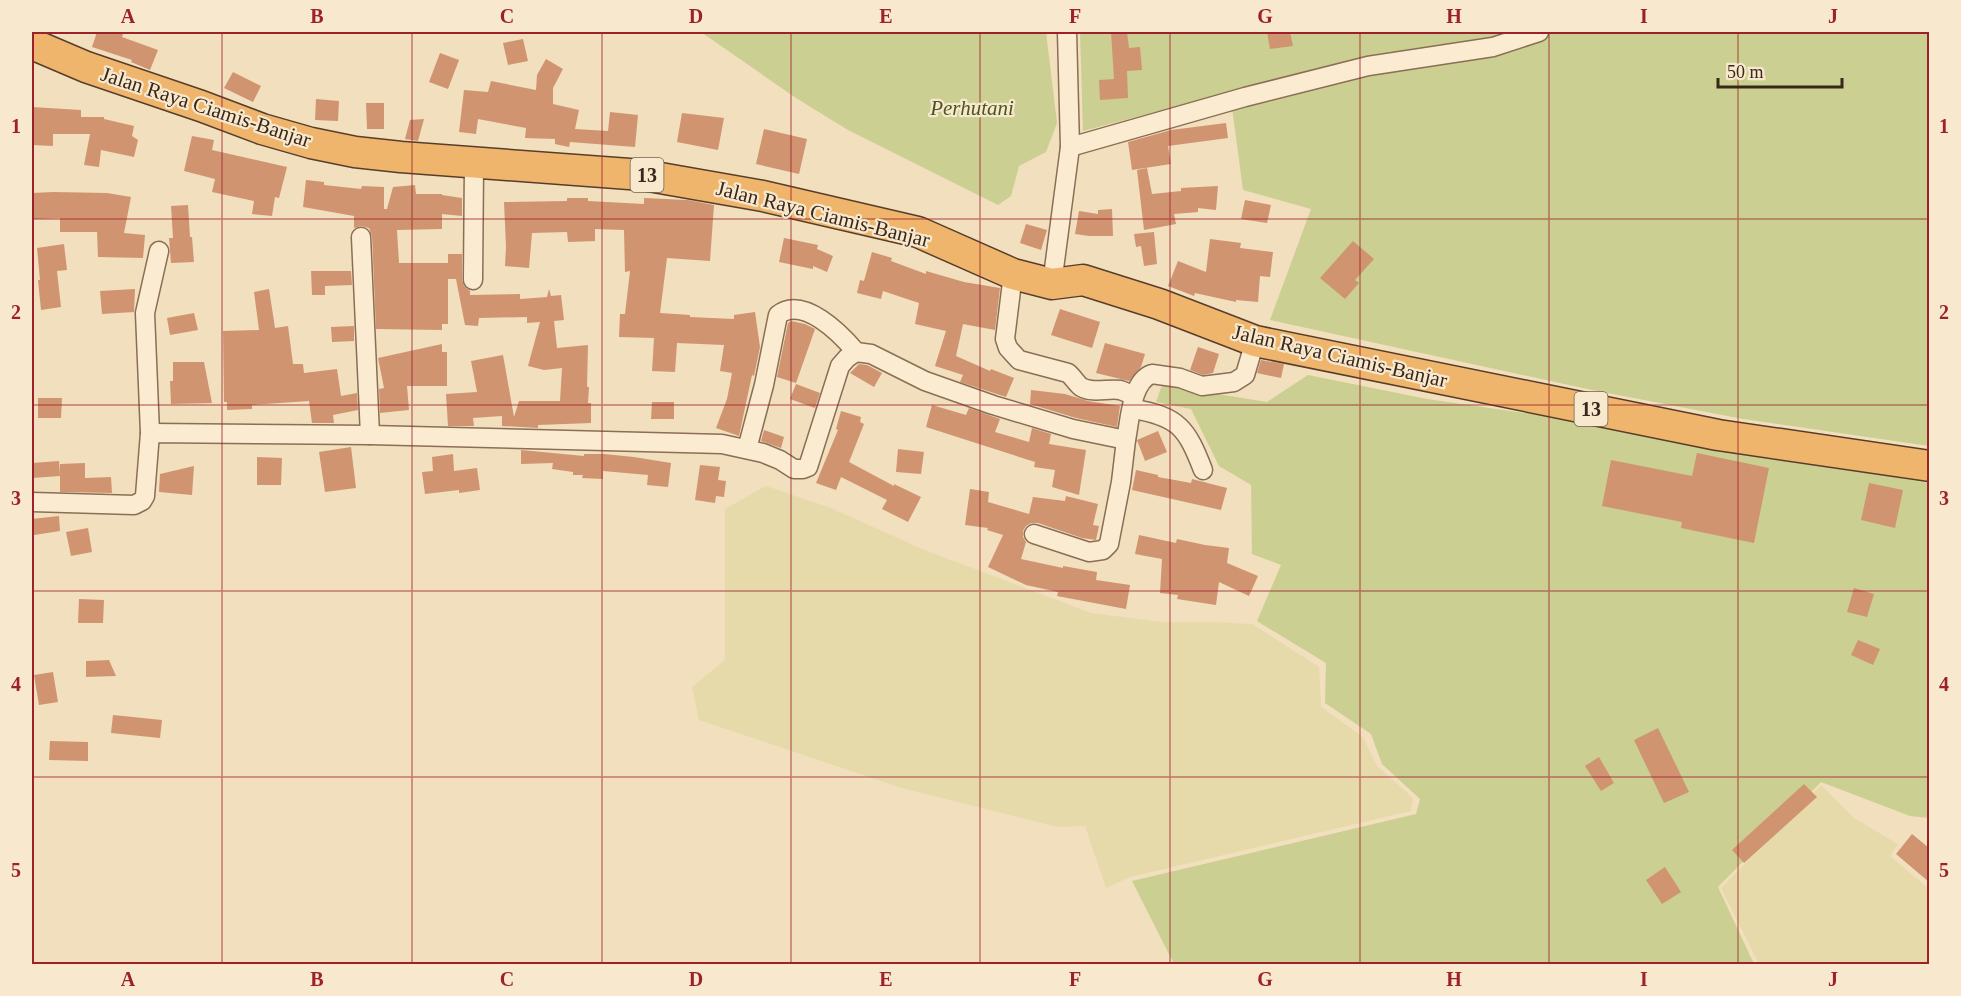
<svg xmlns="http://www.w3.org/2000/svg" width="1961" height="996" font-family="Georgia,serif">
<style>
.farmland{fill:#e7daaa}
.green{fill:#cbcf91}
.building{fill:#d19471}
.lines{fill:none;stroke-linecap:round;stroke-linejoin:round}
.minor-casing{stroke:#8a6e55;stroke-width:21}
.trunk-casing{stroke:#573d2a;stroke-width:33}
.minor{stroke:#fbecd1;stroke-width:18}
.trunk{stroke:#efb56c;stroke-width:30}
.grid{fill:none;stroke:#9d2129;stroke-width:1.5;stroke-opacity:0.55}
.labels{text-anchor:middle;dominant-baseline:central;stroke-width:4.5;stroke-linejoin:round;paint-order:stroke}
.shield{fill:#f8e9ce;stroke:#726151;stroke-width:1.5}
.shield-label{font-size:20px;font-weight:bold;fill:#38271b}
.street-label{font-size:21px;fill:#38271b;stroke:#f8e9ce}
.park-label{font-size:21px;font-style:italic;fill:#4b5620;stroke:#f8e9ce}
.neatline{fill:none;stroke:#9d2129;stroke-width:2}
.grid-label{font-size:20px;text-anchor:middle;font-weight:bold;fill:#9d2129}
</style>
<rect width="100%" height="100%" fill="#f1dfbd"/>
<g class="farmland">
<polygon points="766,486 831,508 922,549 1091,613 1161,622 1215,622 1252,624 1319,667 1321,707 1363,737 1377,766 1413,798 1411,811 1130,877 1106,888 1085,826 1058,827 902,788 699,720 692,687 725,660 725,509"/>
<polygon points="1821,785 1854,818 1898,844 1890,856 1929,889 1929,964 1759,964 1721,888"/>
</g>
<g class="green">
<polygon points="701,32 1046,32 1057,123 1046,152 1019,166 1011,196 998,205 848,130 796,98"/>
<polygon points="1080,32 1929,32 1929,446 1743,419 1592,390 1270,320 1311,209 1243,190 1230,92 1083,131"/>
<polygon points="1308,375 1427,399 1539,415 1668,439 1929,483 1929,818 1910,816 1821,782 1718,887 1754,964 1174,964 1132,881 1416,814 1420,799 1382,764 1371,734 1325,703 1326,663 1257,621 1281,565 1252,554 1251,485 1219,466 1191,409 1156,402 1162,385 1267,402"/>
</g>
<g class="building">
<polygon points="97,32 115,32 123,34 122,37 158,50 150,70 131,62 132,60 92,47"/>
<polygon points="1111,32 1127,32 1129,48 1140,47 1142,70 1127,71 1128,98 1100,100 1099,80 1114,79"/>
<polygon points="1267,32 1290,32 1293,46 1270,49"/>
<polygon points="523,39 528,61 508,65 503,43"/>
<polygon points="440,53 459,60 448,89 429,82"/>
<polygon points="546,59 563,69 553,88 553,104 579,110 575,129 608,131 610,112 638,115 635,147 570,142 569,147 555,144 555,139 525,138 526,128 478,119 476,134 459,132 464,90 488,92 491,81 536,90 537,75"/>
<polygon points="233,72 261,86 253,102 224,88"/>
<polygon points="316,99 339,101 338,121 315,120"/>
<polygon points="366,103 384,103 384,129 367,129"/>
<polygon points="32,107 81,110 81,117 104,117 104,119 134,126 132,136 138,140 134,157 101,150 99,167 84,165 90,134 53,134 53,146 32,145"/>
<polygon points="682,113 724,118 718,150 677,142"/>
<polygon points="424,119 418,141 405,139 410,120"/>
<polygon points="1226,123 1228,138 1168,146 1171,164 1132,170 1128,142 1171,130"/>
<polygon points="764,129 807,139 799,174 756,164"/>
<polygon points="192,136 214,140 212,150 287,167 279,198 275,197 272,216 252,214 254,201 212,192 215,179 184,171"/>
<polygon points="1147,168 1152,194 1181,191 1181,188 1218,186 1216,210 1198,208 1198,212 1174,214 1176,224 1144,230 1137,170"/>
<polygon points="306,180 324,182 324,185 361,189 362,186 384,187 384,209 387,209 393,187 415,185 416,194 442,194 442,195 462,198 462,216 442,214 442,229 397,230 399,263 448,263 448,254 462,254 462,280 464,286 470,291 470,295 520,294 520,299 547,297 549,289 551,296 561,295 564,320 554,321 557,348 588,345 587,387 589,387 588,403 591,403 591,423 538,425 538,428 502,426 502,416 473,418 474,426 448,426 446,394 477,392 471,361 503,355 514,417 519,401 560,401 562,368 544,370 528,366 540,322 527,323 527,317 479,318 478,326 465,325 456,279 448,279 448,324 442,324 442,330 376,329 372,236 369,228 361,226 354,228 354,216 303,207"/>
<polygon points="53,192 107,193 131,197 124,233 145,235 143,258 98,257 97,232 60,232 60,218 34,219 32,193"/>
<polygon points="567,198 588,198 588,201 644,204 644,198 688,200 714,205 710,261 667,258 660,313 690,315 690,317 734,319 734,315 755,312 760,347 754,376 752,375 739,436 716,428 727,399 732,373 720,371 724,345 677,343 675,372 652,371 654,338 619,337 620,314 625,314 630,271 625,272 624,230 595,229 595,241 568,242 567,232 532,233 529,268 505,266 506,247 504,202 567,201"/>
<polygon points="1245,200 1271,205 1267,223 1241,219"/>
<polygon points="188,205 190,237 192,237 194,262 171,263 169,238 173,238 171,206"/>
<polygon points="1112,209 1113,236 1089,236 1075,234 1079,211 1098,214 1098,210"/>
<polygon points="1026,224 1047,230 1041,250 1020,243"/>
<polygon points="1154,232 1157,264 1144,266 1141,246 1136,247 1134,234"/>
<polygon points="784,238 818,245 817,249 833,256 827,272 813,266 813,269 779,262"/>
<polygon points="1210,239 1241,243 1240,248 1273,252 1270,277 1260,276 1258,302 1236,300 1236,302 1195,293 1194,296 1168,286 1178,261 1206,272"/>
<polygon points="1353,241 1374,259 1355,280 1359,283 1345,299 1320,278"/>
<polygon points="64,244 67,270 57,271 61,307 41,310 38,280 40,280 37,248"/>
<polygon points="872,252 892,258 891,261 926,274 926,271 964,282 1000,288 995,330 963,324 956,356 990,371 991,369 1014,378 1006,397 960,382 963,375 935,366 946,331 915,324 919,303 883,291 881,299 857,293 860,280 864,281"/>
<polygon points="311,271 351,271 352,285 325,286 325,295 312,295"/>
<polygon points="135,289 134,312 102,314 100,291"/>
<polygon points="269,289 275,328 288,326 293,364 303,364 304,373 337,369 341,396 357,393 358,410 333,415 334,423 312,423 309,401 252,405 252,409 227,410 227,402 224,402 223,331 259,330 254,292"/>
<polygon points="1060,309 1100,322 1092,348 1051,335"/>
<polygon points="194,313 198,330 170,335 167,318"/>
<polygon points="791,321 805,324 815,329 796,383 777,377 788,323"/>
<polygon points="354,326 354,341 332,342 331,327"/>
<polygon points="1105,343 1145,354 1141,367 1129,381 1096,373"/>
<polygon points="442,344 442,352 447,352 447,386 407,386 409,410 380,413 379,389 384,388 378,358"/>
<polygon points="1198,347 1219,354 1213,373 1203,375 1190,370"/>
<polygon points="1261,360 1284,364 1281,378 1257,373"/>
<polygon points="173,362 204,362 212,403 171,404 170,381 173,381"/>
<polygon points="859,364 867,365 882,373 874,387 850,373"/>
<polygon points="796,384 820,393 815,408 790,399"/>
<polygon points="1031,390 1065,394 1088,401 1120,406 1117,427 1076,418 1030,404"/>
<polygon points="38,398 62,398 61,418 38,418"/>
<polygon points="652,402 674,402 674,419 651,419"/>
<polygon points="932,405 966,415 969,408 1000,419 995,432 1029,442 1032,428 1051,434 1049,444 1086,450 1079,495 1052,487 1055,470 1034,467 1035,462 926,427"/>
<polygon points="841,411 861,417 860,422 864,424 849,462 894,486 894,484 921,497 908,522 882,509 887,500 841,477 836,490 816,483 838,430 836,429"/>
<polygon points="764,430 784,437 781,448 761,441"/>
<polygon points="1158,431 1167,452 1145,461 1137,440"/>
<polygon points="351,447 356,488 325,492 319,452"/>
<polygon points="898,449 924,452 921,474 896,472"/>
<polygon points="521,450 584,456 584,454 604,454 634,457 671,463 668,487 647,485 648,475 603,471 603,479 582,478 583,475 573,475 573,472 552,469 553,463 521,464"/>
<polygon points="1697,453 1769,468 1754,543 1681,528 1682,522 1602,506 1611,460 1692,476"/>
<polygon points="453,454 454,471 477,468 480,490 459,493 459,490 425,494 422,472 433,471 432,457"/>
<polygon points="257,457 282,458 281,485 257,485"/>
<polygon points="59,461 60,475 60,464 85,463 85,478 111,477 112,493 60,492 60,476 32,478 32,463"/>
<polygon points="700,465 720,467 718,480 726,481 724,497 716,496 715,503 695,500"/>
<polygon points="194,466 192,495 159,492 160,474"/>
<polygon points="1136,470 1158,475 1158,477 1191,483 1192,479 1227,488 1221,510 1132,490"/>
<polygon points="1869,483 1903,490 1895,528 1861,520"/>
<polygon points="970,489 989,492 988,502 1029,514 1033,497 1065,501 1066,496 1098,504 1093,525 1099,526 1096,540 1082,538 1038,523 1031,523 1026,526 1023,531 1023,537 1026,542 1021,559 1063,568 1063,566 1097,572 1096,580 1130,585 1126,609 1057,596 1058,592 1026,585 988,567 1003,535 987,530 988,528 965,525"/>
<polygon points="59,516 60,531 34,535 32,519"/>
<polygon points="88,528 92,552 71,556 66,532"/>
<polygon points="1139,535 1176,543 1177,539 1205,545 1229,548 1227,563 1258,576 1249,596 1219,582 1216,605 1177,599 1178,595 1160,593 1162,559 1135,554"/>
<polygon points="1854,588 1874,594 1867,617 1847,612"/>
<polygon points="79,599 104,600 103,623 78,623"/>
<polygon points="1858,640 1880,649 1873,665 1851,655"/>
<polygon points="109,660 116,676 86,677 86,661"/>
<polygon points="53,672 58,702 39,705 34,675"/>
<polygon points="113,715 162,720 160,738 111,733"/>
<polygon points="1658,728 1689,792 1664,803 1634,740"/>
<polygon points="50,741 88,742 88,761 49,760"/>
<polygon points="1599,757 1614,783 1601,791 1585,766"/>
<polygon points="1804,784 1817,797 1744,863 1732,850"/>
<polygon points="1912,834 1929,848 1929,882 1896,854"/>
<polygon points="1665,867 1681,892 1662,904 1646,880"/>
</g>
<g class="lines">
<defs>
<g id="minor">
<polyline points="1070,147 1245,97 1368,66 1493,47 1539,32"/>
<polyline points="361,237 370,435"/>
<path d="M1013,274l-8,65 3,9 11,12 49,13c5,4 8,10 13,14 13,7 26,1 39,3 4,1 9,4 13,5"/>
<polyline points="473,280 474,164"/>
<polyline points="1052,284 1070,147 1067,32"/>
<path d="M1133,409c46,7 54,20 70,61"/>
<polyline points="150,433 145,313 159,251"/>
<path d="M747,449l17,-64 14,-70c25,-20 63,19 78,37"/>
<path d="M32,502l102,3 8,-4 3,-5 5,-63 220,2 352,9 41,9 17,7 14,9h9l5,-2 32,-101 7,-8 9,-6 15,2 54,27 68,24 80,24 53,11c4,-19 5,-59 26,-66l28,4 22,8 32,-4 11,-7 10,-34"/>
<polyline points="1034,534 1089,552 1103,550 1109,544 1121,482 1126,440"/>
</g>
<polyline id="trunk" points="32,44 86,67 201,106 262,129 311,143 355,152 401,157 643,175 763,196 918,232 1013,274 1052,284 1083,280 1159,304 1255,341 1718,435 1930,466"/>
</defs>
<use href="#minor" class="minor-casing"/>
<use href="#trunk" class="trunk-casing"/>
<use href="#minor" class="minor"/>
<use href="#trunk" class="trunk"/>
</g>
<path class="grid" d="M222,32v932M412,32v932M602,32v932M791,32v932M980,32v932M1170,32v932M1360,32v932M1549,32v932M1738,32v932M32,219h1898M32,405h1898M32,591h1898M32,777h1898"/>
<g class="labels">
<g class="shield">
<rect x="630.5" y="158" width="33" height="34" rx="4.5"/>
<rect x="1574.5" y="392" width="33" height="34" rx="4.5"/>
</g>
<g class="shield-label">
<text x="647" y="175">13</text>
<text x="1591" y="409">13</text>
</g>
<g class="street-label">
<text transform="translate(206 107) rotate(18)">Jalan Raya Ciamis-Banjar</text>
<text transform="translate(823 214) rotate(14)">Jalan Raya Ciamis-Banjar</text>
<text transform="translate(1340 356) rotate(13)">Jalan Raya Ciamis-Banjar</text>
</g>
<g class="park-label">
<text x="972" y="108">Perhutani</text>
</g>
</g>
<rect width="1961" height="996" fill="none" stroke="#f8e9ce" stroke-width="66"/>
<path d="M1718 78v9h124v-9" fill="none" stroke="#38271b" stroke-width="3"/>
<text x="1727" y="78" font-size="18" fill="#38271b" stroke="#f8e9ce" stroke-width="4.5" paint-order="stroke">50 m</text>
<rect x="33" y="33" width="1895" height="930" class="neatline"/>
<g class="grid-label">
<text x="128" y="23">A</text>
<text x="317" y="23">B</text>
<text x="507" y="23">C</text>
<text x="696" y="23">D</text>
<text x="886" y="23">E</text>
<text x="1075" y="23">F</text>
<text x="1265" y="23">G</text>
<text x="1454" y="23">H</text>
<text x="1644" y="23">I</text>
<text x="1833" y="23">J</text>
<text x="16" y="133">1</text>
<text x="1944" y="133">1</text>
<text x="16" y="319">2</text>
<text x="1944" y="319">2</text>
<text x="16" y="505">3</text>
<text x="1944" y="505">3</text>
<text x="16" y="691">4</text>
<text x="1944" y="691">4</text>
<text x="16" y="877">5</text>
<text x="1944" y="877">5</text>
<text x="128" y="986">A</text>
<text x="317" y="986">B</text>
<text x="507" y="986">C</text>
<text x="696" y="986">D</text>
<text x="886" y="986">E</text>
<text x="1075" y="986">F</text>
<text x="1265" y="986">G</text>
<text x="1454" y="986">H</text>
<text x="1644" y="986">I</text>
<text x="1833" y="986">J</text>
</g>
</svg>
